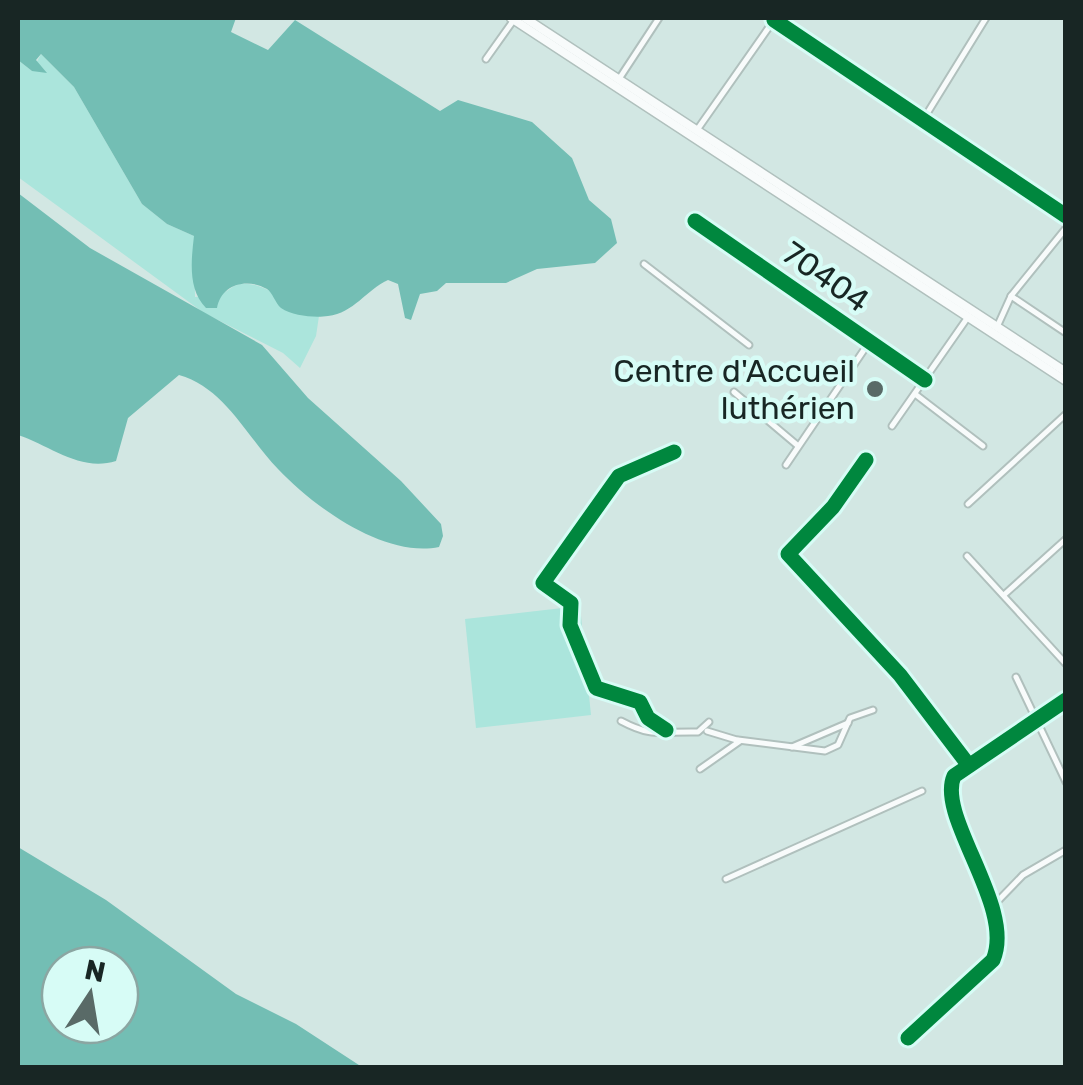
<svg xmlns="http://www.w3.org/2000/svg" width="1083" height="1085" font-family="Rubik,sans-serif">
<style>
.green{fill:#abe5dc}
.water{fill:#73beb4;fill-rule:evenodd}
.lines{fill:none;stroke-linecap:round;stroke-linejoin:round}
.street-casing{stroke:#b0c0bd;stroke-width:9}
.secondary-casing{stroke:#b0c0bd;stroke-width:11}
.street{stroke:#f8fbfb;stroke-width:5}
.secondary{stroke:#f8fbfb;stroke-width:8}
.cycleway-casing{stroke:#d7fcf6;stroke-width:21}
.cycleway{stroke:#00873e;stroke-width:15}
.poi-dot{fill:#596a67;stroke:#d7fcf6;stroke-width:4}
.labels{text-anchor:middle;dominant-baseline:central;stroke-width:9;stroke-linejoin:round;paint-order:stroke}
.street-label{font-size:32px;fill:#182624;stroke:#d7fcf6}
.poi-label{font-size:32px;fill:#182624;stroke:#d7fcf6;text-anchor:end}
</style>
<rect width="100%" height="100%" fill="#d2e7e3"/>
<g class="green">
<path d="M41,54l33,33 68,117 25,20 27,12 1,61c7,-1 18,1 24,-2 11,-4 15,-13 29,-11 28,2 40,29 71,32l-3,20 -16,32 -17,-15 -79,-40 -186,-136v-117l14,11z"/>
<polygon points="580,606 591,715 476,728 465,619"/>
</g>
<g class="water">
<path d="M18,18h218l-5,14 37,18 27,-30 145,91 18,-11 74,22 40,36 17,42 22,19 6,24 -22,20 -58,6 -31,14h-60l-9,8 -17,3 -9,26 -6,-2 -7,-34 -10,-4c-22,10 -34,33 -60,36 -13,2 -35,0 -47,-8 -6,-5 -8,-15 -14,-19 -21,-12 -46,-4 -50,19h-11c-18,-18 -15,-47 -12,-72l-27,-12 -25,-20 -68,-117 -33,-33 -5,6 11,13 -15,-2 -14,-11z"/>
<path d="M18,193l72,55 172,97 46,53 93,83 40,43 2,12 -4,11c-55,11 -125,-40 -161,-78 -32,-33 -53,-81 -99,-94l-51,43 -12,43c-36,11 -65,-15 -98,-26z"/>
<path d="M18,847l88,53 130,94 60,30 66,43h-344zM60,965h60v60h-60z"/>
</g>
<g class="lines">
<defs>
<g id="street">
<polyline points="774,20 1066,216"/>
<polyline points="486,59 513,21"/>
<polyline points="619,79 659,18"/>
<polyline points="923,120 986,18"/>
<polyline points="697,130 774,20"/>
<polyline points="695,221 925,380"/>
<polyline points="644,264 749,345"/>
<polyline points="1011,296 1066,333"/>
<polyline points="997,327 1011,296 1066,228"/>
<polyline points="734,392 797,445"/>
<polyline points="915,394 983,446"/>
<polyline points="892,426 968,317"/>
<polyline points="866,460 833,507 788,554 900,675 967,763"/>
<polyline points="786,465 870,341"/>
<polyline points="968,504 1066,414"/>
<polyline points="967,556 1066,664"/>
<polyline points="1005,594 1066,539"/>
<polyline points="1016,677 1066,782"/>
<path d="M621,721c32,17 39,10 77,11l11,-10"/>
<polyline points="666,730 648,718 640,702 596,688 570,625 571,603 543,583 619,476 674,452"/>
<polyline points="738,740 825,751 838,745 850,718 873,710"/>
<polyline points="792,747 848,723"/>
<polyline points="700,769 740,741 707,731"/>
<polyline points="726,879 922,791"/>
<polyline points="992,907 1023,875 1066,850"/>
<path d="M908,1038l85,-78c23,-53 -57,-143 -39,-184l112,-76"/>
</g>
<g id="secondary">
<polyline points="511,18 1066,381"/>
<polyline points="525,18 1066,372"/>
</g>
</defs>
<use href="#street" class="street-casing"/>
<use href="#secondary" class="secondary-casing"/>
<use href="#street" class="street"/>
<use href="#secondary" class="secondary"/>
<defs>
<g id="cycleway">
<polyline points="774,20 1066,216"/>
<polyline points="695,221 925,380"/>
<polyline points="866,460 833,507 788,554 900,675 967,763"/>
<polyline points="666,730 648,718 640,702 596,688 570,625 571,603 543,583 619,476 674,452"/>
<path d="M908,1038l85,-78c23,-53 -57,-143 -39,-184l112,-76"/>
</g>
</defs>
<use href="#cycleway" class="cycleway-casing"/>
<use href="#cycleway" class="cycleway"/>
</g>
<circle class="poi-dot" cx="875" cy="389" r="10"/>
<g class="labels">
<g class="street-label">
<text transform="translate(826 277) rotate(35)">70404</text>
</g>
<g class="poi-label">
<text x="855" y="371">Centre d'Accueil<tspan x="855" dy="37">luthérien</tspan></text>
</g>
</g>
<rect width="1083" height="1085" fill="none" stroke="#182624" stroke-width="40"/>
<g transform="translate(90 995) rotate(12)"><circle r="48" fill="#d7fcf6" stroke="#8ba6a2" stroke-width="2.5"/>
<path d="M0-8L18 38L0 25L-18 38Z" fill="#596a67"/>
<text y="-15" font-size="28" font-weight="bold" text-anchor="middle" fill="#182624">N</text>
</g>
</svg>
